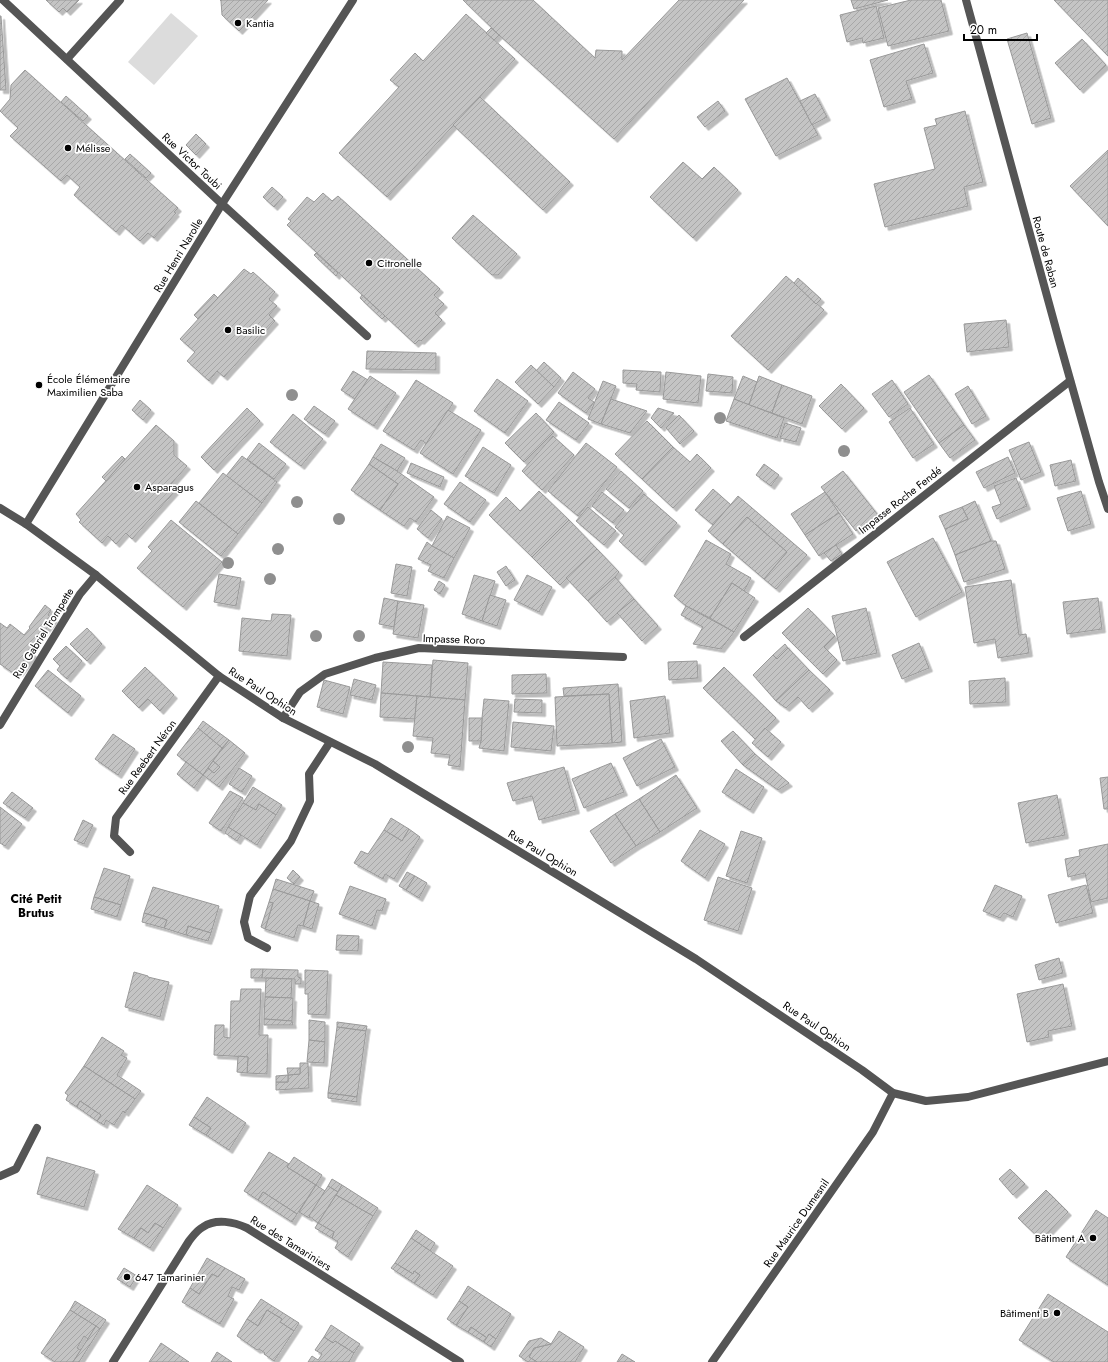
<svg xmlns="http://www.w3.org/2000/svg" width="1108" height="1362" font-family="Jost,sans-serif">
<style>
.green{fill:#dcdcdc}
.building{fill:url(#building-hatch);stroke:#999;filter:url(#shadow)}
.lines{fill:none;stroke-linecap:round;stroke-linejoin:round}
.minor{stroke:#555;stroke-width:8}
.tertiary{stroke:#555;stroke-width:8}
.tree{fill:#8f8f8f}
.poi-dot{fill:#000;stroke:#fff;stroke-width:1.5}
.labels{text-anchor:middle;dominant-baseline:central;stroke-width:3.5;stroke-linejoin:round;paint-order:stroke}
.poi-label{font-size:11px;fill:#000;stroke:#fff;text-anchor:start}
.street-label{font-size:11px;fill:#000;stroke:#fff}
.neighbourhood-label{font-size:12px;font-weight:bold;fill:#000;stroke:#fff}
</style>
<defs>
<pattern id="building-hatch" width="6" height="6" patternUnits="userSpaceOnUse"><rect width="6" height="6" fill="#c4c4c4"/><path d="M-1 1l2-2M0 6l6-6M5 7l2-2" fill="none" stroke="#a7a7a7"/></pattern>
<filter id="shadow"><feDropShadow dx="3.5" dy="3.5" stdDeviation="0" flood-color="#0004"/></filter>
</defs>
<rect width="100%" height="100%" fill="#fff"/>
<polygon class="green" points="171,13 198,36 154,85 128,62"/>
<g class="building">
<polygon points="46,0 79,0 67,12 63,8 59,12"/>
<polygon points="220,0 268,0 239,31 222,15 221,1"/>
<polygon points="463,0 533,0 595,58 596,50 622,51 622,60 679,0 744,0 614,139 499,35"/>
<polygon points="851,0 888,0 854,9"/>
<polygon points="911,0 941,0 949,31 888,46 878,8"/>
<polygon points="1054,0 1108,0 1108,56"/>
<polygon points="876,6 884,38 863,43 862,38 847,42 840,15"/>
<polygon points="466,14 515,59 387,197 339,153 399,87 390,80 415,53 423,61"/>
<polygon points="0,16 1,16 6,90 0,90"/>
<polygon points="491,28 499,35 494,40 486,33"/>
<polygon points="1027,33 1051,118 1032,124 1007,39"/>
<polygon points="1082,39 1106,65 1080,90 1055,63"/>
<polygon points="924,44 933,73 906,81 912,99 884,107 870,60"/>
<polygon points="25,70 178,208 174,212 176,213 154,238 148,233 140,241 122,225 116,232 74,195 80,187 67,175 61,181 10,136 18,128 0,111 10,99 11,85"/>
<polygon points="787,78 818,135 776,156 745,99"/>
<polygon points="815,94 827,117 812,125 800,101"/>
<polygon points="66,96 88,116 83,121 61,102"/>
<polygon points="480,97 570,182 543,210 453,125"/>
<polygon points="718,101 725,111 705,127 697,117"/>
<polygon points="965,111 983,182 964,187 968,206 885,227 874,184 935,169 924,128 937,125 935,119"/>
<polygon points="196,134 206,144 196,155 186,145"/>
<polygon points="1108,150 1108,226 1070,186"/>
<polygon points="130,154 151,173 146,178 125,159"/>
<polygon points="683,162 702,179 714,167 738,190 693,238 650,197"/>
<polygon points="272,187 283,197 274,207 263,197"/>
<polygon points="323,193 332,201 338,196 440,289 434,295 444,304 435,313 442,320 421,341 419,340 415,344 287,225 291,221 288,219 307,197 314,202"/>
<polygon points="473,215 517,254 498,275 492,275 452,238"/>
<polygon points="316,253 338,273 336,276 314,255"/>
<polygon points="244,269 251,274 253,272 275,292 269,299 277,306 269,315 275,321 224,377 217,371 209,381 187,361 195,352 180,339"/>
<polygon points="786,276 824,310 768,370 731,336"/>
<polygon points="798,278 821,299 816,304 794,283"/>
<polygon points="214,294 218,298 198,319 194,315"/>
<polygon points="362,295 385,316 382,319 360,298"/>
<polygon points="1006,320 1009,347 967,352 964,324"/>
<polygon points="367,351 436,353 436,370 366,369"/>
<polygon points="544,362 561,378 554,387 536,371"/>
<polygon points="531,365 554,387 538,404 515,382"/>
<polygon points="623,370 661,372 660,392 636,390 637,384 623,383"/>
<polygon points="353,371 368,380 355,399 341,390"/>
<polygon points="573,372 595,389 588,398 594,402 586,413 558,393"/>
<polygon points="666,372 701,376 698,403 663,399"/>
<polygon points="708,374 733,377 732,393 706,391"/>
<polygon points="929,375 964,425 939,443 904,392"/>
<polygon points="370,376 396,393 374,426 348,409"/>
<polygon points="743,376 757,382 749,405 734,399"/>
<polygon points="759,376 782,385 772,413 749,405"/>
<polygon points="497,379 528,401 505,433 474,411"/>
<polygon points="416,380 453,403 427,444 421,440 414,450 383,431"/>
<polygon points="892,380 908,404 889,417 872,394"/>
<polygon points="603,381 616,386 601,424 588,419"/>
<polygon points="841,384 864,408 842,429 819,406"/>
<polygon points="782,385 812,396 802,424 772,413"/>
<polygon points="968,386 986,416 972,424 955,394"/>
<polygon points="611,399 647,411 630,433 601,424"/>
<polygon points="734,399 784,418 777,438 726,421"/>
<polygon points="140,400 151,410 143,420 132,410"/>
<polygon points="559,402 589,423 576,440 546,420"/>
<polygon points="314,406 335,421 325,434 304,419"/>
<polygon points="247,408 260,421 214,470 201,457"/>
<polygon points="658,408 674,413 661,428 651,418"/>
<polygon points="910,408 934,444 913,458 889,422"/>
<polygon points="448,410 481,430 453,474 420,453"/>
<polygon points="536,413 554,432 524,462 505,443"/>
<polygon points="293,414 323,439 301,466 270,442"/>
<polygon points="679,415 694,431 680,444 666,428"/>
<polygon points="647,421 673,447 642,479 615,454"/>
<polygon points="785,423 801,428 796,442 780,438"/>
<polygon points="156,425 174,441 174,455 187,466 171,484 177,489 132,539 126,533 116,544 108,536 102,543 79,522 81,520 76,514"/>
<polygon points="964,425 975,440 950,458 939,443"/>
<polygon points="553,436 574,455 542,490 522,471"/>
<polygon points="1029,442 1041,472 1021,480 1009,450"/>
<polygon points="259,443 286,464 274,479 247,459"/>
<polygon points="586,443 617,467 578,516 548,491"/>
<polygon points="381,444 405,458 397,471 373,457"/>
<polygon points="483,447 511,465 494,493 465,476"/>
<polygon points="673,447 690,462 697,454 711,468 673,508 642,479"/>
<polygon points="122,456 125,459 106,481 102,477"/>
<polygon points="242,456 277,482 262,503 226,476"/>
<polygon points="373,457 397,471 434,497 416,522 410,518 404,526 380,510 398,484 369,464"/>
<polygon points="1008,457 1015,473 984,488 976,472"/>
<polygon points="1071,460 1076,481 1055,486 1050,465"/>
<polygon points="411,463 444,477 440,487 407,473"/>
<polygon points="369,464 398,484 380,510 351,490"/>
<polygon points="764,464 779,475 771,486 756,475"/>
<polygon points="621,471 643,491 629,508 606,489"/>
<polygon points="843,471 878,515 856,531 821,487"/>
<polygon points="223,473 262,503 238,534 199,503"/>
<polygon points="1016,478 1027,506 997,519 992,507 1001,504 994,486"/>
<polygon points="460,482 486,500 470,522 444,504"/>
<polygon points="713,489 731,505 713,525 695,510"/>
<polygon points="539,491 569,520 532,557 489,515 506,497 520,511"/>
<polygon points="1081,491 1091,524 1068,531 1057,498"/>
<polygon points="602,492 624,510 613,523 592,506"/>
<polygon points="825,492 839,513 805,535 791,514"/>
<polygon points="644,494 677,523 642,562 619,541 624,535 615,527"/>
<polygon points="738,496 807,555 776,589 764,579 787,552 747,517 723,544 708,531"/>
<polygon points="196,501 238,534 221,556 179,522"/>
<polygon points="975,501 991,541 955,555 945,529 968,519 962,507"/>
<polygon points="588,507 616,531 604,545 576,521"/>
<polygon points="962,507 968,519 945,529 939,516"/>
<polygon points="431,510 442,519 428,538 417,529"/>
<polygon points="839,513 853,534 819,556 805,535"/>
<polygon points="447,516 470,528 454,558 432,546"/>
<polygon points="747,517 787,552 764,579 723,544"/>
<polygon points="171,520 222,562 183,607 137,568 152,551 148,547"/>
<polygon points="569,520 597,549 560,585 532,557"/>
<polygon points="933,538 962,592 916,617 887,562"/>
<polygon points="706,540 731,554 726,564 751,578 744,591 732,583 710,618 686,606 674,596"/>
<polygon points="991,541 996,541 1005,569 964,582 955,555"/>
<polygon points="427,542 432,546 454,558 444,578 428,571 431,565 418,559"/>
<polygon points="836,545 842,554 831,561 824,553"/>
<polygon points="597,549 619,572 615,577 588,601 566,578"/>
<polygon points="396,564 412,567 407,596 391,593"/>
<polygon points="506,566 515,580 506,586 497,572"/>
<polygon points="219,574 241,578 236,606 214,602"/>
<polygon points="474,575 495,581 482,621 462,614"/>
<polygon points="527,575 552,587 539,612 514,600"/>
<polygon points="615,577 634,599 607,622 588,601"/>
<polygon points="1011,580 1019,635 1026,634 1029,653 998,658 995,639 974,643 965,587"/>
<polygon points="439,581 445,585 440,594 434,590"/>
<polygon points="732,583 755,598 734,632 710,618"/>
<polygon points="490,595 506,600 497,626 482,621"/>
<polygon points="384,598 398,601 394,627 379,624"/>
<polygon points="1098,598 1102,629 1067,634 1063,602"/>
<polygon points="634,599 658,626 642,641 617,613"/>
<polygon points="398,601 424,605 418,638 393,634"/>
<polygon points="45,605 51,610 48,615 54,619 29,651 34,654 19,673 15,670 13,673 0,664 0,623 7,628 10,624 24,635 30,628 29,627"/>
<polygon points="686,606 734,632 721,649 693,644 703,627 681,615"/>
<polygon points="808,608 835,636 824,647 837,660 823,674 782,633"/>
<polygon points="866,608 877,653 843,661 832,616"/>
<polygon points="272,614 291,615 287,656 239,651 242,618 271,621"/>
<polygon points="87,628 102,644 87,661 70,644"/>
<polygon points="919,643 929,668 902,679 892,655"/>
<polygon points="785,644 788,648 777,659 773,655"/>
<polygon points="66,646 82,661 67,679 57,670 60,666 53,659"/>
<polygon points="788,648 809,670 776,701 753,675 773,655 777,659"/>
<polygon points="433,660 468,663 465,700 430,697"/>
<polygon points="697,661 698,678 669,680 668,662"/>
<polygon points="383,662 432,665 430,697 381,693"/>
<polygon points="145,667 174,695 160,711 148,699 139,708 122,691"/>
<polygon points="724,667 776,718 755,739 703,688"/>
<polygon points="48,670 81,696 68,713 35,686"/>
<polygon points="809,670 830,690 809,709 798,697 786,708 776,701"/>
<polygon points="546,674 547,693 512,694 512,675"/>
<polygon points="1005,678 1006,702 970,704 969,681"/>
<polygon points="354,679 376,685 372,700 350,695"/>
<polygon points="324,680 350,687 343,714 317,707"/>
<polygon points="618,684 622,742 612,743 609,694 564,696 563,688"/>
<polygon points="381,693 417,696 415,719 380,717"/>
<polygon points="609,694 612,743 557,746 555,697"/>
<polygon points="417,696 465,700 460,767 448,765 450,755 431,753 433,738 413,736"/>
<polygon points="665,696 670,733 634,738 630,701"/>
<polygon points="484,699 509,701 504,751 479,748 481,741 482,718"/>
<polygon points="515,699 542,700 542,713 514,712"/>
<polygon points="469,718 482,718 481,741 469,741"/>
<polygon points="203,721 229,740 222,748 198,728"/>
<polygon points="513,722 554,726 551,751 511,747"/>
<polygon points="198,728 222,748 203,775 177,755"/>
<polygon points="765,728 781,742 768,757 752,743"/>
<polygon points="733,731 755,754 743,765 721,741"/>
<polygon points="113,734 135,749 118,775 95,759"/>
<polygon points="661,739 675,767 637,786 623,758"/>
<polygon points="229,740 245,753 219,787 203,775 208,768 214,773 220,767 213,761"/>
<polygon points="755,754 789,783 778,790 743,765"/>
<polygon points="213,761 220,767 214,773 208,768"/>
<polygon points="186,762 203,775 194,788 177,774"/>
<polygon points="611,763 624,792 584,808 572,779"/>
<polygon points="564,767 576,810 539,820 532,796 513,801 507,783"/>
<polygon points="239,768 252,776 242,792 229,784"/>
<polygon points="736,769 764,787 750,810 722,792"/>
<polygon points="676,775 697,808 660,832 639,799"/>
<polygon points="1108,777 1108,809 1104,809 1100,778"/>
<polygon points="253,787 282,805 276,815 259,804 256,810 243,803"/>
<polygon points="230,791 243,798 221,831 209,823"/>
<polygon points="12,792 33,808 25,818 3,803"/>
<polygon points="1057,795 1065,835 1026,843 1018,803"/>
<polygon points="639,799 660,832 636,846 615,814"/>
<polygon points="243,803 256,810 259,804 276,815 257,845 228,827"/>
<polygon points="0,807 22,824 5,846 0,843"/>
<polygon points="615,814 636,846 611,863 590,831"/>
<polygon points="391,818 409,829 402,841 384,830"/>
<polygon points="83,820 93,825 84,844 74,840"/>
<polygon points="228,827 241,835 237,841 225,833"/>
<polygon points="409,829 420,837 394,879 385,874 383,879 354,863 361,851 368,854 384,830 402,841"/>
<polygon points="700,830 725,844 705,878 681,861"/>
<polygon points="741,831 762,838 747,883 726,876"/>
<polygon points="1108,844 1108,898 1091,902 1085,873 1068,877 1065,859 1080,856 1079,850"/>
<polygon points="104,868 130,876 121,905 94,897"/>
<polygon points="293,870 300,877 294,884 287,878"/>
<polygon points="407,872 415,876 406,890 399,886"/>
<polygon points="415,876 427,883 419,898 406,890"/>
<polygon points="718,877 752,888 738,931 704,920"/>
<polygon points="276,879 314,891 310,901 273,889"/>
<polygon points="995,885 1022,896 1013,917 1004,913 1000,918 983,911"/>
<polygon points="1086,885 1093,913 1056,923 1048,895"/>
<polygon points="350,886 386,899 382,911 377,910 372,926 339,914"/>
<polygon points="153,887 219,906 211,933 188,926 186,935 164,928 167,920 144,913"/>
<polygon points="273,889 310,901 303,926 298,925 294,938 265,929 273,903 269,902"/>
<polygon points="94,897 121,905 117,917 91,909"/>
<polygon points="310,901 319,904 312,929 303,926"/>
<polygon points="269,902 273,903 265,929 261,927"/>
<polygon points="144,913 167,920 164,928 142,922"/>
<polygon points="188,926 211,933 208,941 186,935"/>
<polygon points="337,935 359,936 358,951 336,950"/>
<polygon points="1059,958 1063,973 1039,980 1035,965"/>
<polygon points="251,969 263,969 262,978 251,978"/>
<polygon points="263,969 298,970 298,977 301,978 301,984 295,984 295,979 262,978"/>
<polygon points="305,970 328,971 326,1015 308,1014 308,994 305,994"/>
<polygon points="134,972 148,976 148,977 169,982 160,1017 125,1007"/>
<polygon points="266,978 292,979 291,998 265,997"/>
<polygon points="1063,984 1072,1026 1048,1031 1049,1037 1027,1042 1017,994"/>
<polygon points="241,989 261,989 259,1035 268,1035 267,1074 247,1073 248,1057 214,1055 215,1025 224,1025 224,1037 230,1038 231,1001 240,1001"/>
<polygon points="265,997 293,998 292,1021 264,1019"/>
<polygon points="264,1019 292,1021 293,1025 264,1025"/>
<polygon points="309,1020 325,1022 325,1042 309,1040"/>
<polygon points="337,1022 367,1026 366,1031 337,1027"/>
<polygon points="337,1027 366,1031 357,1097 328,1093"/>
<polygon points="102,1037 124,1051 121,1055 127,1058 117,1075 141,1091 135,1099 84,1066"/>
<polygon points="309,1040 325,1042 324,1063 307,1062"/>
<polygon points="238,1056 248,1057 247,1073 237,1072"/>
<polygon points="300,1063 308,1063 309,1088 276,1090 276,1082 288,1082 288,1075 300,1074"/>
<polygon points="84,1066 135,1099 125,1113 123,1111 114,1125 106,1120 104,1125 97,1121 101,1115 80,1101 77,1107 66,1100 68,1095 65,1093"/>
<polygon points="287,1068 300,1068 300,1074 288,1075"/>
<polygon points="288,1075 288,1082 276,1082 276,1076"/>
<polygon points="328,1093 357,1097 357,1102 328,1098"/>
<polygon points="207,1097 246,1123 229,1150 206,1135 211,1128 194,1117"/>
<polygon points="80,1101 101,1115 97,1121 77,1107"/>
<polygon points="194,1117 211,1128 206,1135 189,1125"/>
<polygon points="269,1152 289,1164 287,1167 316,1185 297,1214 263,1192 258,1200 244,1191"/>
<polygon points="47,1157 95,1171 84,1207 37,1194"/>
<polygon points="294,1157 322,1175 316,1185 287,1167"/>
<polygon points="1010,1169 1025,1184 1013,1195 999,1179"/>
<polygon points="332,1179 342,1185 338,1192 328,1186"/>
<polygon points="147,1185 178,1205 163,1228 155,1223 148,1233 141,1228 134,1238 118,1229"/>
<polygon points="316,1185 325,1191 309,1218 299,1212"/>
<polygon points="342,1185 378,1208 373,1216 336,1195"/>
<polygon points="328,1186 338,1192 318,1223 309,1216"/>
<polygon points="1046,1190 1068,1212 1041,1240 1018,1218"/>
<polygon points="263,1192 297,1214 292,1222 258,1200"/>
<polygon points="336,1195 373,1216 348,1257 335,1248 338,1242 332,1238 334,1232 318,1223"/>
<polygon points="1096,1210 1108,1218 1108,1285 1066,1257"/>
<polygon points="155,1223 163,1228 150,1248 134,1238 141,1228 148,1233"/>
<polygon points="318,1223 334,1232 332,1238 315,1228"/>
<polygon points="416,1230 435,1243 430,1251 411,1238"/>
<polygon points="411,1238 453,1266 433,1295 414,1283 420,1275 414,1271 413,1274 395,1263"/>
<polygon points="207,1258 225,1268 218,1277 212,1274 199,1294 190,1288"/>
<polygon points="395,1263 413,1274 414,1271 420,1275 414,1283 391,1268"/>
<polygon points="124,1268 137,1276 130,1287 117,1279"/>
<polygon points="225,1268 245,1279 239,1290 232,1287 228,1296 234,1299 220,1324 182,1302 190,1288 199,1294 212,1274 218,1277"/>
<polygon points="468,1286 511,1314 496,1339 489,1334 487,1338 471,1327 468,1332 456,1325 468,1307 459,1301"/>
<polygon points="1048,1294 1108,1332 1108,1362 1054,1362 1019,1340"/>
<polygon points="261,1299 299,1323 294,1331 280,1322 282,1319 267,1310 258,1326 247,1319"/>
<polygon points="75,1301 106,1320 100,1329 70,1310"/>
<polygon points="459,1301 468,1307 456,1325 447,1319"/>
<polygon points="70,1310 96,1326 88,1339 84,1336 77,1348 81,1350 73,1362 55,1362 41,1353"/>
<polygon points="267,1310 282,1319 280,1322 294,1331 274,1361 264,1354 265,1353 259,1349 257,1350 237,1336 247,1319 258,1326"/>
<polygon points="331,1325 360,1344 354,1353 335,1341 333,1343 324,1337"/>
<polygon points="96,1326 100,1329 79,1362 73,1362"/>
<polygon points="471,1327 487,1338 484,1342 468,1332"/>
<polygon points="559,1331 584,1347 575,1362 537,1362 529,1357 534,1348 551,1344"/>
<polygon points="489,1334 496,1339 491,1347 484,1342"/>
<polygon points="324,1337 333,1343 335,1341 354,1353 349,1362 308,1362 312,1356 318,1360 322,1354 315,1350"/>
<polygon points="541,1338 551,1344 534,1348 529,1357 537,1362 528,1362 519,1356 529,1341"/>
<polygon points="161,1343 189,1362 149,1362"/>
<polygon points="217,1352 232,1362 211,1362"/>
<polygon points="622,1354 635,1362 617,1362"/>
</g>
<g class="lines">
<g class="minor">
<polyline points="3,0 222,204 367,336"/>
<polyline points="67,59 120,0"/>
<polyline points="0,508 26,524 96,575 219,676 283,718 375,764 696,959 862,1070 893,1093 926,1101 968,1097 1108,1061"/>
<polyline points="26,524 222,204 353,0"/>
<polyline points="744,637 1070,381"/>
<polyline points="283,718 300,692 325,674 375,658 419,648 623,657"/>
<polyline points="0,725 80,594 96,575"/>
<polyline points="130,852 114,836 116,818 219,676"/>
<polyline points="267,948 248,938 244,922 250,896 291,841 310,801 309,774 330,742"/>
<polyline points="0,1176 16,1169 37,1128"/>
<path d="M113,1362l76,-121c4,-5 8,-11 14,-14 13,-9 31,-5 44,1l213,134"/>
<polyline points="712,1362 873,1132 893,1093"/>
</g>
<polyline class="tertiary" points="966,0 1059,340 1099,482 1108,509"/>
</g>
<g class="tree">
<circle cx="292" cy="395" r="6"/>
<circle cx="720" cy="418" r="6"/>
<circle cx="844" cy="451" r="6"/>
<circle cx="297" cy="502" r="6"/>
<circle cx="339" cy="519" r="6"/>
<circle cx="278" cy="549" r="6"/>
<circle cx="228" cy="563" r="6"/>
<circle cx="270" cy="579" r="6"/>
<circle cx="316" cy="636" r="6"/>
<circle cx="359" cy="636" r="6"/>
<circle cx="408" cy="747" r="6"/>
</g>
<g class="poi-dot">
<circle cx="238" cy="23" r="4"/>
<circle cx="68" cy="148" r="4"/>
<circle cx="369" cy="263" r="4"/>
<circle cx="228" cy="330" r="4"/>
<circle cx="39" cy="385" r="4"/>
<circle cx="137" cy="487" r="4"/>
<circle cx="1093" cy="1238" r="4"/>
<circle cx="127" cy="1277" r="4"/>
<circle cx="1057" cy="1313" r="4"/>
</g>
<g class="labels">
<g class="poi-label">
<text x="246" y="23">Kantia</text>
<text x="76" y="148">Mélisse</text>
<text x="377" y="263">Citronelle</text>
<text x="236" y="330">Basilic</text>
<text x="47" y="379">École Élémentaire<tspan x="47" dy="13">Maximilien Saba</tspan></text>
<text x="145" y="487">Asparagus</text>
<text x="1085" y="1238" text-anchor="end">Bâtiment A</text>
<text x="135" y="1277">647 Tamarinier</text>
<text x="1049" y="1313" text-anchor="end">Bâtiment B</text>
</g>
<g class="street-label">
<text transform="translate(192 161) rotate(43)">Rue Victor Toubi</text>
<text transform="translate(1046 252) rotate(75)">Route de Raban</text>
<text transform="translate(178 255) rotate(-59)">Rue Henri Narolle</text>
<text transform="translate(900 500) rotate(-38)">Impasse Roche Fendé</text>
<text transform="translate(43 633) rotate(-58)">Rue Gabriel Trompette</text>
<text transform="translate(454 639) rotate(2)">Impasse Roro</text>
<text transform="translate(263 691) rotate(33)">Rue Paul Ophion</text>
<text transform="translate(147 757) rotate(-54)">Rue Reebert Néron</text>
<text transform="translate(543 853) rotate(31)">Rue Paul Ophion</text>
<text transform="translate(817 1026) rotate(34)">Rue Paul Ophion</text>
<text transform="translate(796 1223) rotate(-55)">Rue Maurice Dumesnil</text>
<text transform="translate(291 1243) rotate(32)">Rue des Tamariniers</text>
</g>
<g class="neighbourhood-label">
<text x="36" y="899">Cité Petit<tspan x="36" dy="14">Brutus</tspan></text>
</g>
</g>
<path d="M964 34v6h73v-6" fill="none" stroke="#000000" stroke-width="2"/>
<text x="970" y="34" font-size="12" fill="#000000" stroke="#ffffff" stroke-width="3" paint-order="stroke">20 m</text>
</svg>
